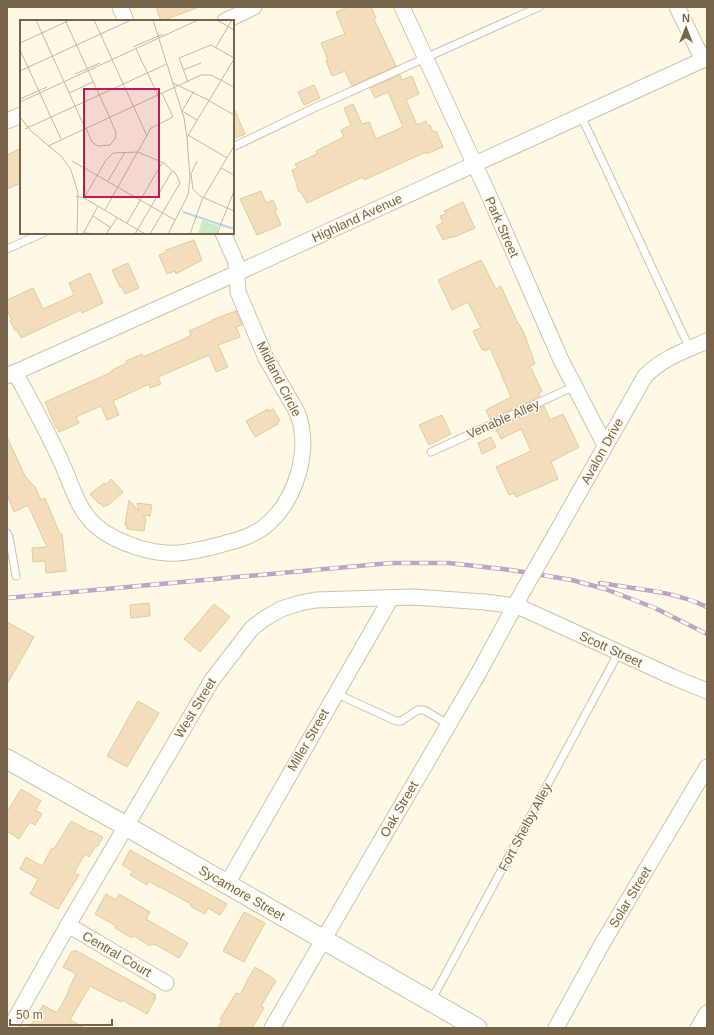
<svg xmlns="http://www.w3.org/2000/svg" width="714" height="1035" font-family="Helvetica,sans-serif">
<style>
.building{fill:#f3debb;stroke:#e6c89b}
.lines{fill:none;stroke-linecap:round;stroke-linejoin:round}
.service-casing{stroke:#cec2aa;stroke-width:9}
.minor-casing{stroke:#cec2aa;stroke-width:17}
.tertiary-casing{stroke:#cec2aa;stroke-width:21}
.service{stroke:#fff;stroke-width:7}
.minor{stroke:#fff;stroke-width:15}
.tertiary{stroke:#fff;stroke-width:19}
.rail-casing{stroke:#bea2c7;stroke-width:4.5}
.rail{stroke:#fffceb;stroke-width:3;stroke-dasharray:9;stroke-linecap:butt}
.minor-bridge-casing{stroke:#cec2aa;stroke-width:17;stroke-linecap:butt}
.minor-bridge{stroke:#fff;stroke-width:15}
.labels{text-anchor:middle;dominant-baseline:central;stroke-width:3;stroke-linejoin:round;paint-order:stroke}
.street-label{font-size:13px;fill:#766349;stroke:#fffceb}
.inset-river{fill:none;stroke:#b8d5e7;stroke-width:2}
.inset-road{fill:none;stroke:#c3b8a1;stroke-width:1}
.view{fill:#c2185b;fill-opacity:0.15;stroke:#c2185b;stroke-width:2}
.inset-edge{fill:none;stroke:#766349;stroke-width:2}
</style>
<rect width="100%" height="100%" fill="#fdf9e4"/>
<g class="building">
<polygon points="156,7 197,7 197,8 161,21"/>
<polygon points="348,7 371,7 376,18 374,19 396,66 352,86 345,71 332,76 326,61 328,60 321,43 345,34 336,12"/>
<polygon points="400,75 402,80 412,76 419,94 406,100 417,125 426,121 428,126 430,125 433,132 436,131 443,147 426,154 426,152 364,180 363,177 307,203 301,192 299,192 292,170 297,168 295,164 317,154 316,151 344,137 341,130 351,125 344,108 353,104 362,124 369,122 376,139 403,127 388,92 375,98 370,88"/>
<polygon points="314,85 320,98 304,105 298,92"/>
<polygon points="233,106 245,134 233,139"/>
<polygon points="21,148 21,183 7,189 7,155"/>
<polygon points="261,191 266,203 273,200 277,210 275,211 281,225 257,235 240,199"/>
<polygon points="463,202 475,228 452,238 451,237 443,240 436,226 443,223 440,216 446,214 444,211"/>
<polygon points="194,240 202,260 176,274 175,271 167,274 159,255 166,252 166,250"/>
<polygon points="481,260 496,289 501,286 518,324 519,324 524,333 535,364 530,366 542,391 539,393 540,396 490,419 486,410 511,397 490,348 485,351 484,349 482,350 473,331 481,328 468,302 452,310 438,280"/>
<polygon points="128,263 139,288 125,294 122,287 120,287 112,270"/>
<polygon points="90,273 103,303 82,313 81,310 21,338 17,330 15,331 10,320 12,320 7,310 7,300 33,288 43,309 74,295 69,283"/>
<polygon points="236,311 242,325 236,327 240,337 218,345 228,367 216,372 209,355 158,377 161,384 150,388 149,384 113,401 119,415 107,420 101,406 76,417 79,423 59,432 57,427 56,428 45,402 112,372 112,370 127,363 126,361 142,354 143,357 184,339 191,335 189,331 212,321 212,320"/>
<polygon points="544,406 550,420 563,414 579,447 551,462 558,479 516,497 514,493 509,495 496,467 531,451 521,429 501,439 495,428"/>
<polygon points="268,409 269,411 273,409 280,421 277,423 278,424 255,437 246,421"/>
<polygon points="442,415 451,434 429,445 419,425"/>
<polygon points="7,437 25,476 35,487 41,500 45,498 60,534 62,534 66,571 46,573 45,561 33,562 32,548 47,547 28,505 14,512 9,500 7,490"/>
<polygon points="491,437 496,447 482,454 478,443"/>
<polygon points="111,479 123,492 107,506 107,505 103,507 100,503 99,504 90,494 104,483 105,485"/>
<polygon points="129,500 139,511 137,503 152,505 150,516 143,515 146,519 144,531 127,529 127,525 125,525"/>
<polygon points="149,603 150,616 131,618 130,605"/>
<polygon points="214,604 230,617 200,652 184,639"/>
<polygon points="7,622 34,637 7,684"/>
<polygon points="138,701 159,713 127,767 107,756"/>
<polygon points="21,789 41,801 35,810 42,814 35,825 30,822 19,839 7,831 7,812"/>
<polygon points="71,821 91,832 92,831 103,837 97,847 96,846 89,857 85,854 74,873 79,875 58,909 30,894 38,879 20,869 26,857 42,866 52,848 54,849"/>
<polygon points="130,850 227,904 220,915 208,908 205,914 190,906 191,904 160,887 160,888 149,881 147,885 130,875 133,871 122,865"/>
<polygon points="106,894 116,900 119,894 150,912 146,919 188,943 179,958 156,945 152,944 150,946 134,936 132,938 115,928 116,926 95,914"/>
<polygon points="244,912 265,923 244,962 223,951"/>
<polygon points="75,950 156,995 154,998 156,998 147,1014 122,1000 121,1002 90,986 70,1020 84,1028 29,1028 43,1005 57,1013 69,991 68,991 76,974 63,967 72,951 74,952"/>
<polygon points="255,967 273,978 273,979 276,981 261,1006 264,1008 252,1028 218,1028 222,1021 220,1019 236,993 240,994"/>
</g>
<g class="lines">
<defs>
<g id="service">
<path d="M581,116c37,77 72,155 109,233"/>
<polyline points="233,147 314,108 539,7"/>
<polyline points="7,249 43,233"/>
<polyline points="431,452 575,386"/>
<polyline points="7,533 9,537 16,576"/>
<polyline points="335,693 396,721 401,721 418,710 424,710 448,724"/>
<polyline points="431,1001 619,652"/>
</g>
<g id="minor">
<polyline points="120,7 126,21"/>
<polyline points="402,7 487,191 561,360 605,445"/>
<polyline points="677,7 703,60"/>
<polyline points="225,21 254,7"/>
<polyline points="7,121 21,115"/>
<path d="M15,372c15,28 30,55 43,83 13,25 17,52 38,71 20,17 57,29 82,27 15,-1 30,-5 45,-9 14,-4 30,-8 41,-17 32,-25 48,-78 33,-115l-31,-54 -28,-66 -2,-30 -13,-29"/>
<polyline points="7,376 237,273 707,58"/>
<path d="M551,542l94,-166c18,-18 39,-25 62,-35"/>
<polyline points="227,884 391,598"/>
<polyline points="68,925 166,983"/>
<polyline points="10,1028 68,925 212,680 252,628 264,619 281,609 300,603 316,600 413,597 485,602 516,606 524,609 675,678 707,691"/>
<polyline points="272,1028 478,674 524,589"/>
<polyline points="556,1028 602,944 707,767"/>
<polyline points="698,1028 707,1013"/>
</g>
<polyline id="tertiary" points="7,759 126,826 477,1028"/>
</defs>
<use href="#service" class="service-casing"/>
<use href="#minor" class="minor-casing"/>
<use href="#tertiary" class="tertiary-casing"/>
<use href="#service" class="service"/>
<use href="#minor" class="minor"/>
<use href="#tertiary" class="tertiary"/>
<defs>
<g id="rail">
<path d="M600,583c36,6 74,8 107,24"/>
<polyline points="7,598 391,563 449,563 511,570 572,580 605,589 655,608 707,634"/>
</g>
</defs>
<use href="#rail" class="rail-casing"/>
<use href="#rail" class="rail"/>
<defs>
<polyline id="minor-bridge" points="524,589 551,542"/>
</defs>
<use href="#minor-bridge" class="minor-bridge-casing"/>
<use href="#minor-bridge" class="minor-bridge"/>
</g>
<g class="labels">
<g class="street-label">
<text transform="translate(357 218) rotate(-25)">Highland Avenue</text>
<text transform="translate(502 227) rotate(66)">Park Street</text>
<text transform="translate(279 379) rotate(63)">Midland Circle</text>
<text transform="translate(503 419) rotate(-24)">Venable Alley</text>
<text transform="translate(602 451) rotate(-61)">Avalon Drive</text>
<text transform="translate(611 649) rotate(25)">Scott Street</text>
<text transform="translate(195 708) rotate(-59)">West Street</text>
<text transform="translate(308 740) rotate(-60)">Miller Street</text>
<text transform="translate(399 809) rotate(-60)">Oak Street</text>
<text transform="translate(525 827) rotate(-62)">Fort Shelby Alley</text>
<text transform="translate(242 893) rotate(30)">Sycamore Street</text>
<text transform="translate(630 897) rotate(-59)">Solar Street</text>
<text transform="translate(117 954) rotate(30)">Central Court</text>
</g>
</g>
<g transform="translate(20 20)">
<rect width="214" height="214" fill="#fdf9e4"/>
<path d="M182,200l17,6 -3,8h-18z" fill="#c9ebc2"/>
<path class="inset-river" d="M163,192l51,17"/>
<path class="inset-road" d="M16,0l49,108M45,0l44,96 7,17 -1,6 -5,6 -12,1 -6,-4 -6,-14M74,0l53,116M133,0l31,98 3,19M197,0l17,10M0,23l50,-23M113,27l30,-13M196,27l16,-27M116,29l22,46M0,30l41,89M163,50l18,-7M0,51l111,-51M55,54l25,-11M168,62l-9,-24 32,-13 23,13M153,63l35,17M174,71l-12,20 15,9M49,73l24,-11M0,79l27,-12M188,80l26,15M0,82l178,-82M0,97l11,14 31,26 9,13 7,23 -1,41M5,109l142,-65M168,115l39,23M28,126l153,-71h10l23,12M52,141l103,59M201,148l13,7M171,154l2,15 7,7 34,15M171,154l6,-13M88,161l17,-29M56,176l8,2 61,36M64,178l22,-38 7,-7 25,-1 26,11 12,11 4,9 -30,51M85,190l46,-82 22,-11 -11,-24M73,196l18,12M107,203l35,-60M63,213l19,1M63,214l15,-28M86,214l11,-16M115,214l37,-63M148,214l20,-39 2,-17 -3,-41 47,-78M170,214l12,-34 32,-54M197,214l17,-43"/>
<path class="view" d="M64,69h75v108h-75z"/>
<rect width="214" height="214" class="inset-edge"/>
</g>
<rect width="714" height="1035" fill="none" stroke="#766349" stroke-width="16"/>
<g transform="translate(686 28)" stroke="#fffceb" stroke-width="3" paint-order="stroke">
<path d="M0-3L7 15L0 10L-7 15Z" fill="#766349"/>
<text y="-6" font-size="11" font-weight="bold" text-anchor="middle" fill="#766349">N</text>
</g>
<path d="M10 1019v6h102v-6" fill="none" stroke="#766349" stroke-width="2"/>
<text x="16" y="1019" font-size="12" fill="#766349" stroke="#fffceb" stroke-width="3" paint-order="stroke">50 m</text>
</svg>
